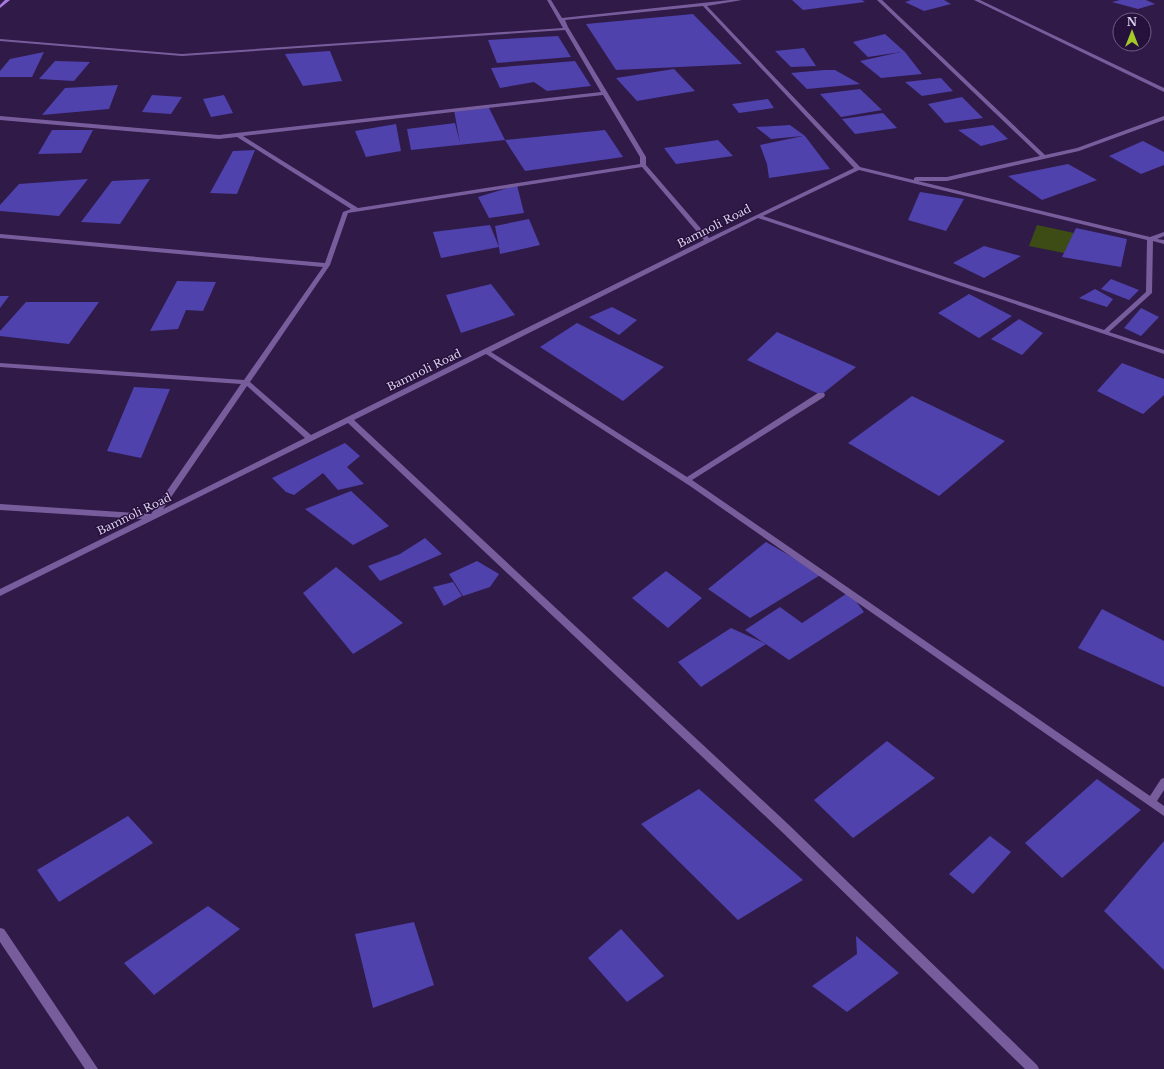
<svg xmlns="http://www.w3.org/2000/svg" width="1164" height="1069" font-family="'Libre Baskerville',serif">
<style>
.green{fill:#3d4c14}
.building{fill:#4f42ac}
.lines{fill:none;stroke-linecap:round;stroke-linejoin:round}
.minor{fill:#785d9c;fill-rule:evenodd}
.secondary{fill:#a77adf;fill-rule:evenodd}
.labels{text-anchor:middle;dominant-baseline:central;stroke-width:3;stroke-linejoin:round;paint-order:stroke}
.street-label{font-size:11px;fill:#dcd1ee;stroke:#26103c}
</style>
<rect width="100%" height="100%" fill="#301a47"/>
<polygon class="green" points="1037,225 1074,233 1064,253 1029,246"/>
<g class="building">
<polygon points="792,0 862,0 865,2 803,10"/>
<polygon points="911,0 944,0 951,4 924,11 905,2"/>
<polygon points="1120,0 1146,0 1155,4 1138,9 1112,2"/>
<polygon points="693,14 742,64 616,70 586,24"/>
<polygon points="885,34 905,52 922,74 881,78 860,61 901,52 868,57 853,42"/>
<polygon points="558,36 571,57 497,63 488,40"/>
<polygon points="804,48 816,66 791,67 775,51"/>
<polygon points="330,51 342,81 303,86 285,54"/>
<polygon points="44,52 32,77 0,77 0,71 10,59"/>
<polygon points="55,61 90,62 74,81 39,79"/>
<polygon points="575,61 591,86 547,91 534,82 500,88 491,68"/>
<polygon points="674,69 695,91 637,101 616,78"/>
<polygon points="824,70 835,70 860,84 807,89 791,73"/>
<polygon points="941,78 953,91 922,96 905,82"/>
<polygon points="118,85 109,109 42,115 65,88"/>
<polygon points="860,89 882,110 841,117 820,94"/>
<polygon points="152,95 182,97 171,114 142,112"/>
<polygon points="224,95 233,113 211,117 203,99"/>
<polygon points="962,97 983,118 945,123 928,104"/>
<polygon points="768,99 774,108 739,113 732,104"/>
<polygon points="488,106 505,140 411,150 407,129 455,123 460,143 454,110"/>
<polygon points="883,113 897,128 855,134 842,119"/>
<polygon points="396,124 401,151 366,157 355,131"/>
<polygon points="790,125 805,136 830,169 769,178 767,164 760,145 803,136 771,139 756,127"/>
<polygon points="993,125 1008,139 981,146 958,130"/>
<polygon points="52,130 93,130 81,153 38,154"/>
<polygon points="605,130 623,157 525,171 505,140"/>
<polygon points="718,140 733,156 676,164 664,148"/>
<polygon points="1143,141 1164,152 1164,165 1141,174 1109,156"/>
<polygon points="255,150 237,194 210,193 233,151"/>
<polygon points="1068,164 1097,180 1042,200 1008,176"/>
<polygon points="88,179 59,216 0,211 0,205 19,184"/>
<polygon points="150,179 120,224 81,222 112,181"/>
<polygon points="517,185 524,213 489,218 478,197"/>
<polygon points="920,192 964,199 946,231 908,220"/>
<polygon points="529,219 540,245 500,254 499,247 441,258 433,232 490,225 499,247 495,226"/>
<polygon points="1076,228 1127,239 1121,267 1062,257"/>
<polygon points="984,246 1021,256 984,278 953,263"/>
<polygon points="1111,279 1139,290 1129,300 1101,289"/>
<polygon points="177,281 216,282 203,311 186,310 178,329 150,331"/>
<polygon points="491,284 515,315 461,333 446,295"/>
<polygon points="1095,289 1113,299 1107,307 1079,298"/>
<polygon points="969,294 1012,316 979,338 938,313"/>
<polygon points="0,296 9,296 0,308"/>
<polygon points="26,302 99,302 69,344 0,336 0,331"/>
<polygon points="612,307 637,320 619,335 589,317"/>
<polygon points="1141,308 1159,317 1141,336 1124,328"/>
<polygon points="1019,319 1043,333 1022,355 991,339"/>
<polygon points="577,323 664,367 623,401 540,347"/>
<polygon points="777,332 856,367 821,395 747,360"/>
<polygon points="1122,363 1164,379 1164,395 1143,414 1097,391"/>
<polygon points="134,387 170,389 141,458 107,451"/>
<polygon points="912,396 1005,441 939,496 848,443"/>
<polygon points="345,443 360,456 347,467 364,484 338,490 323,473 294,495 286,492 272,478"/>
<polygon points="351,491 389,526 353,545 305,509"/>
<polygon points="425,538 442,554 380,581 368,566 400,554"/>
<polygon points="766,542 822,574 750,618 708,589"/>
<polygon points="477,561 499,574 490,587 463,596 449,574"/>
<polygon points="336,567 403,623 353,654 303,593"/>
<polygon points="666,571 702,598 668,628 632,598"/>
<polygon points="453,582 462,596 444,606 433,587"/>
<polygon points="849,592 864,612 789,660 745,630 780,607 802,623"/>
<polygon points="1102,609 1164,641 1164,687 1078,648"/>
<polygon points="731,628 766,644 701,687 678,662"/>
<polygon points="887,741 935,778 853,838 814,800"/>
<polygon points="1097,779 1141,810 1062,878 1025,843"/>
<polygon points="699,789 803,880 738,920 641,824"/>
<polygon points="128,816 153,843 59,902 37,870"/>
<polygon points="990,836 1011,852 973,894 949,874"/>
<polygon points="1164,841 1164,970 1104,911"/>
<polygon points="208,906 240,929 154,995 124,963"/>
<polygon points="414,922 434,985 373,1008 355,934"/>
<polygon points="621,929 664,976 627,1002 588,958"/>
<polygon points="856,936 899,973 847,1012 812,986 857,954"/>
</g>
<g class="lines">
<g class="minor">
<path d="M547,0h4l11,18 168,-18h12l-35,6 153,161 54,13v-2l2,-1h31l93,-21 -163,-156h5l163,155 32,-7 87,-32v4l-85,31 -132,30h-29l232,56 14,-5v4l-7,3 7,1v4l-11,-3 -1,52 -43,39 55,18v4l-406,-136 -267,134 196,125 131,-84h6l1,2 -1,2 -132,83 458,316 11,-17 3,-1v12l-7,11 7,5v10l-474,-330 -204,-132 -132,66 435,405 248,240 2,4h-14l-244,-238 -433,-408 -348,173v-7l142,-70 -142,-9v-6l151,10 90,-130 -241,-17v-4l244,17 79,-113 -323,-29v-4l325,29 18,-51 8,-3 -114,-72 -18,2 -219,-19v-4l219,19 382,-43 -36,-62 -383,26 -182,-15v-2l182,15 381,-26zM703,6l151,162 -145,70 -63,-73v-8l-78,-130 -3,-7zM603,95l37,62v7l-282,44 -115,-72zM642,167l62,73 -393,195 -61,-53 80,-117 18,-52zM859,170l288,70 -1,52 -42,38 -341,-114zM247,386l58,52 -142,71z"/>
<polygon points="974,0 980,0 1164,88 1164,92"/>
<polygon points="0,928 4,929 98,1069 85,1069 0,942"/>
</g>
<polygon class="secondary" points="5,0 10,0 0,8 0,5"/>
</g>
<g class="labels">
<g class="street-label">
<text transform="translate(714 226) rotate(-27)">Bamnoli Road</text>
<text transform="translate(424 370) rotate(-26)">Bamnoli Road</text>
<text transform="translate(134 514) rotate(-26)">Bamnoli Road</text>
</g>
</g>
<g transform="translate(1132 32)"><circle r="19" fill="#26103c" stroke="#6f5d83"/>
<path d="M0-3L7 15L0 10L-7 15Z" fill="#a2c928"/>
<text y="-6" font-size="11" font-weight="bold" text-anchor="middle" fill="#dcd1ee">N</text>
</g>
</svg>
